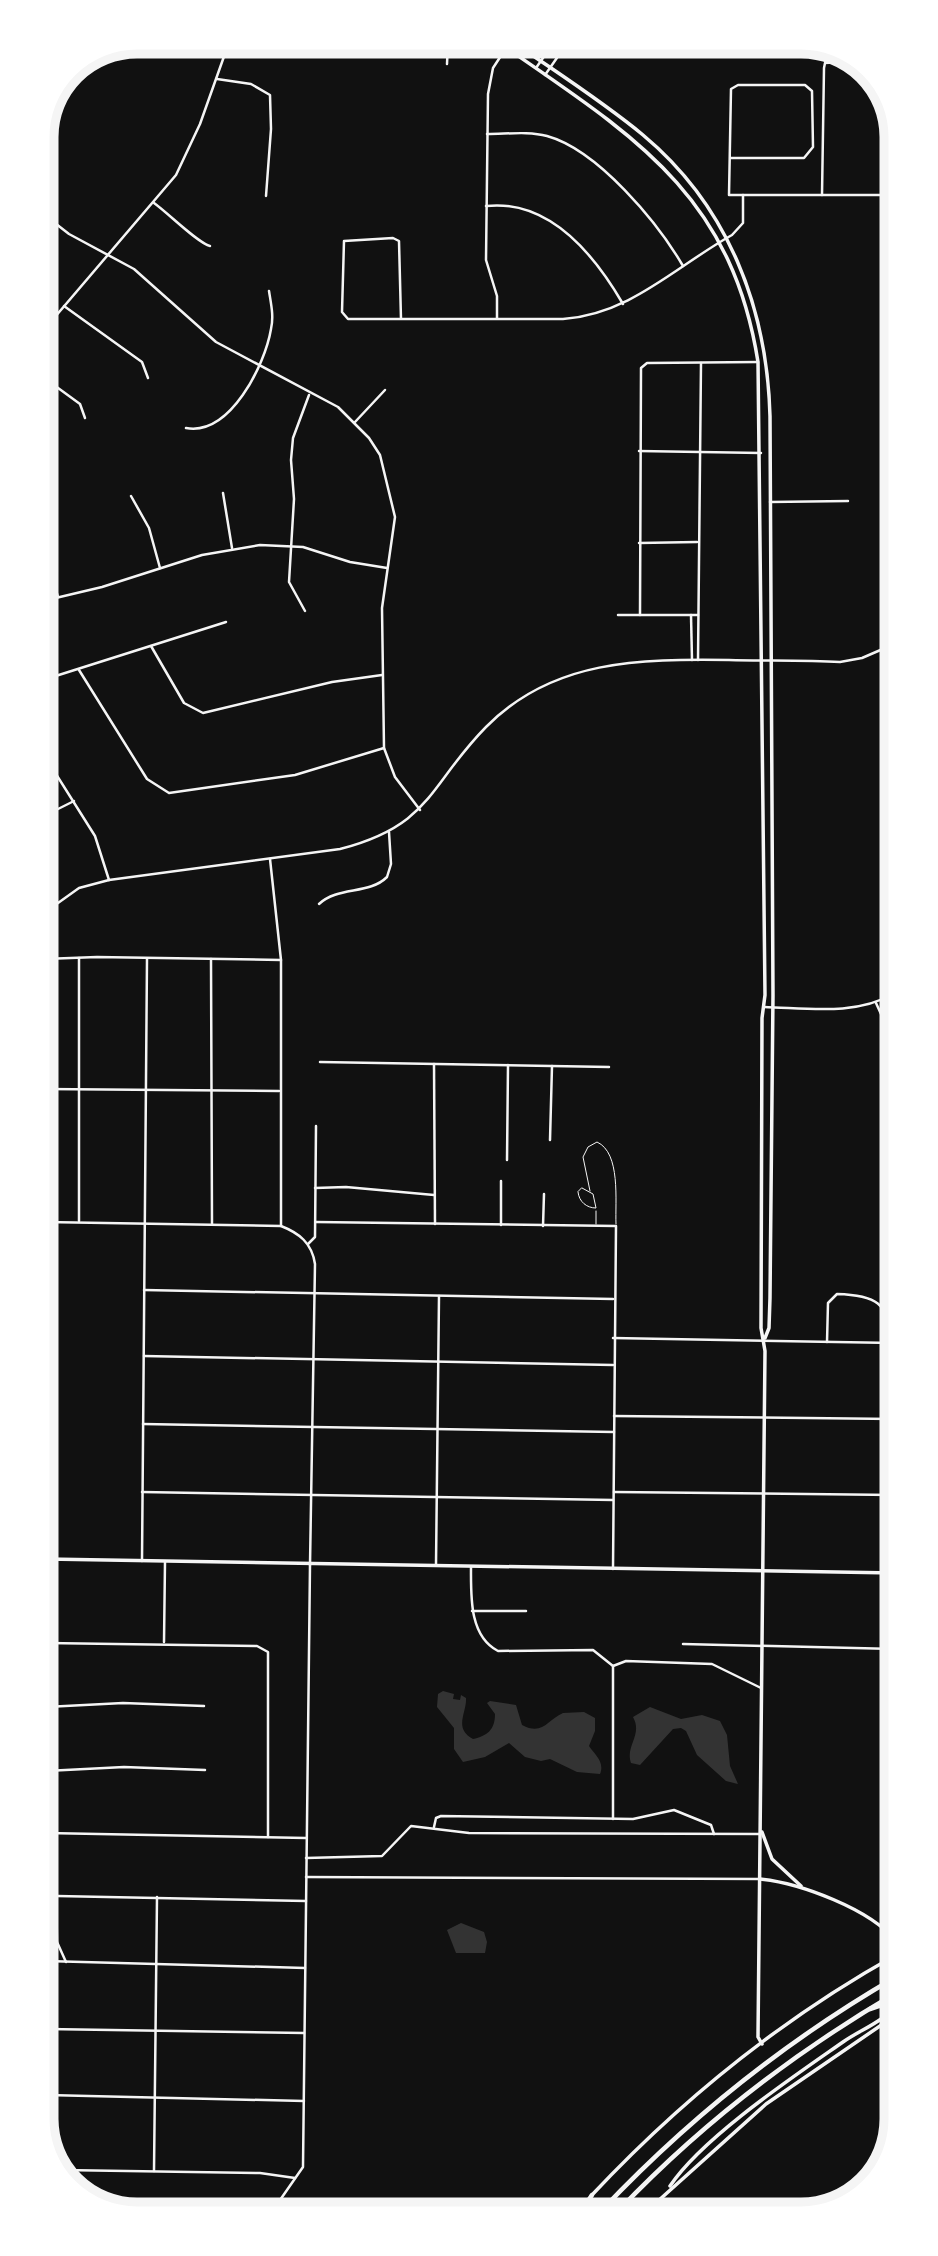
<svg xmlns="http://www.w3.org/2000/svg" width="938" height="2256" font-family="'PT Sans Narrow',sans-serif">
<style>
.water{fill:#333}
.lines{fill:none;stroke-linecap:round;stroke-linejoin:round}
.service{stroke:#f5f5f5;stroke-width:1}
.minor{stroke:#f5f5f5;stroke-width:2.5}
.tertiary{stroke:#f5f5f5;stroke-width:2.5}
.secondary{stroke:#f5f5f5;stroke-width:3.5}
.primary{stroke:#f5f5f5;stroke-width:3.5}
.motorway{stroke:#f5f5f5;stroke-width:4.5}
.rim{fill:none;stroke:#f5f5f5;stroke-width:9}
</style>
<rect width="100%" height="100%" fill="#111"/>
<g class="water">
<path d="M443,1691l11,3 -1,5 7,1 1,-5 5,3c1,15 -13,30 7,41 14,-3 22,-9 22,-25l-8,-11 3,-2 26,4 6,20c21,11 25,-5 41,-12l21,-1 11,6v13l-6,15c6,9 16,16 11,28l-23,-2 -27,-13 -9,2 -16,-4 -16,-14 -24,14 -22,5 -9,-13v-21l-17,-21 1,-13z"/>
<path d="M650,1707l31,12 21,-4 18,6 7,14 3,31 8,18 -12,-3 -29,-26 -11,-24 -5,-3 -8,1 -33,36 -9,-2c-6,-17 12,-28 2,-46z"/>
<polygon points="461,1923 484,1932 487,1942 485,1953 456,1953 447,1930"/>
</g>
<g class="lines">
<g class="service">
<path d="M582,1188l11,6 3,14c-9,0 -17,-6 -18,-16z"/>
<path d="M590,1191l-7,-34 5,-10 9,-5c24,11 18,59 19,82"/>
<polyline points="596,1211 596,1224"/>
</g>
<g class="minor">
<polyline points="447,64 448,42"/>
<polyline points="217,79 251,84 270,95 271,129 266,196"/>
<path d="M487,134c20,0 42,-3 60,2 51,14 111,87 136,130"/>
<polyline points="730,158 804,158 813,147 812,91 805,85 738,85 731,89 729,195 884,195 885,98"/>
<polyline points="822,195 824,68 825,63 857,61"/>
<path d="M154,203c14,10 45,41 56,43"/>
<path d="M486,206c63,-7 108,48 137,98"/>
<polyline points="42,213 69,234 134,269 216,342 338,407 369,438 380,455 395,517 382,608 384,748 395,777 420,810"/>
<polyline points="64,306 135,357 142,362 148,378"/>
<polyline points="497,318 497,296 486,260 488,94 493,68 506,48"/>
<path d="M401,319l-2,-78 -6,-3 -49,3 -2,71 6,7h215c68,-5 113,-53 169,-84l11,-12v-28"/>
<polyline points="43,331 176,175 200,124 227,48"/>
<polyline points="43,377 80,404 85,418"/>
<polyline points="355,422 385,390"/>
<path d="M186,428c44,8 79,-63 85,-99 3,-13 0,-25 -2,-38"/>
<polyline points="639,451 761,453"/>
<polyline points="223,493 232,548"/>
<polyline points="131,496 149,528 160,568"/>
<polyline points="770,502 848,501"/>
<polyline points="43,531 48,562 58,597"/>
<polyline points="639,543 697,542"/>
<polyline points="43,601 102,587 202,555 260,545 303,547 350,562 387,568"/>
<polyline points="305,611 289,582 294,499 291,460 293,438 309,395"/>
<polyline points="618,615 698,615"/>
<polyline points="640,615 641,368 647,363 758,362"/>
<polyline points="691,615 692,660"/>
<polyline points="151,646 184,703 203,713 332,682 382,675"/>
<polyline points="698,660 701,363"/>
<polyline points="79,670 147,779 169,793 295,775 384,748"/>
<polyline points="43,680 226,622"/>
<polyline points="44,816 74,801"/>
<polyline points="270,859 281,960 281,1226"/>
<path d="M319,904c19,-18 50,-9 68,-27l4,-13 -2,-32"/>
<polyline points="79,958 79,1221"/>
<polyline points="44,959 97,957 281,960"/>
<polyline points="211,959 212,1224"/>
<polyline points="876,1003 886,1025 887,1038 885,1221"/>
<path d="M764,1007c43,1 91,9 129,-13"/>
<polyline points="320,1062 609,1067"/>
<polyline points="434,1064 435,1224"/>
<polyline points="44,1089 279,1091"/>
<polyline points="886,1095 893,1095"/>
<polyline points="550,1140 552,1066"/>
<polyline points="507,1160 508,1065"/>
<polyline points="315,1188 346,1187 434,1195"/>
<path d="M45,1222l236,4c18,7 31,17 34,38l-5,301"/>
<polyline points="316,1222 616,1226 613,1569"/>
<polyline points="501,1225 501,1181"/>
<polyline points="543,1226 544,1194"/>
<polyline points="308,1244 315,1237 316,1126"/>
<polyline points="144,1290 613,1299"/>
<polyline points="613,1338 894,1343"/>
<path d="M827,1342l1,-39 9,-9c37,1 54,8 53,49"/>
<polyline points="144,1356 613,1365"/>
<polyline points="614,1416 894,1419"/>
<polyline points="143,1424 614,1432"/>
<polyline points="142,1492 613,1500"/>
<polyline points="614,1492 894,1495"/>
<polyline points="142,1561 147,959"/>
<polyline points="436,1565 439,1296"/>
<path d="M471,1567c0,29 -2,69 27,84l95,-1 20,16 13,-5 86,3 49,24"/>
<polyline points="472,1611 526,1611"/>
<polyline points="164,1642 165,1562"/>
<polyline points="46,1643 257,1646 268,1652 268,1837"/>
<polyline points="683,1644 895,1649"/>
<polyline points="613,1666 613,1819"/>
<polyline points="46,1707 123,1703 204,1706"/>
<polyline points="46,1771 124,1767 205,1770"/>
<polyline points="434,1827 436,1818 441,1816 633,1819 674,1810 711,1825 714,1834"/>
<polyline points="46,1833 306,1838"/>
<polyline points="306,1858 382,1856 411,1826 469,1833 760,1834"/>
<polyline points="46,1874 56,1884 57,1942 66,1962"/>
<polyline points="306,1877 760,1879"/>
<polyline points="57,1896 306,1901"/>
<polyline points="46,1956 57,1942"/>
<polyline points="46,1961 305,1968"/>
<polyline points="47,2029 304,2033"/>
<polyline points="47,2095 304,2101"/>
<polyline points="62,2170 260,2173 295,2178"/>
<polyline points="154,2171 157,1897"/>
</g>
<g class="tertiary">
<polyline points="536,68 554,42"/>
<polyline points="545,75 568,42"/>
<polyline points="44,755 95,836 109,880"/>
<path d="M44,913l35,-25 30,-8 231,-31c92,-24 88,-63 146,-122 67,-68 154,-68 243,-67 37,1 74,0 111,2l22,-4 30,-13"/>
<polyline points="271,2213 303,2167 310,1565"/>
</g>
<g class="secondary">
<path d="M498,42c131,91 233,149 260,320l7,633 -3,23 -1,310 4,23 -7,686 4,7"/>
<path d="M513,42c43,30 89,59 130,93 85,71 124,172 127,281l3,579 -3,303 -1,30 -4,10"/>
<polyline points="762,1832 772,1859 801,1886"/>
<path d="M760,1879c40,4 110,30 136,62"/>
<path d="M670,2186c33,-49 123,-109 173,-144 17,-12 40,-20 53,-37"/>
<path d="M591,2196c88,-94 192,-178 305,-241"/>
<polyline points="648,2210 766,2104 896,2015"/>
<polyline points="576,2211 586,2201"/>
</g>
<polyline class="primary" points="46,1559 895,1573"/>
<g class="motorway">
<polyline points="870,2009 896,2000"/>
<path d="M619,2210c81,-85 176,-158 277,-217"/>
<polyline points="581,2211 592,2195"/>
<path d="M601,2211c87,-92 186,-171 295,-234"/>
</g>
</g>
<path d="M0 0H938V2256H0ZM137 54H801A83 83 0 0 1 884 137V2119A83 83 0 0 1 801 2202H137A83 83 0 0 1 54 2119V137A83 83 0 0 1 137 54Z" fill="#fff" fill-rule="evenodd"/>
<path class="rim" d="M137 54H801A83 83 0 0 1 884 137V2119A83 83 0 0 1 801 2202H137A83 83 0 0 1 54 2119V137A83 83 0 0 1 137 54Z"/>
</svg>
